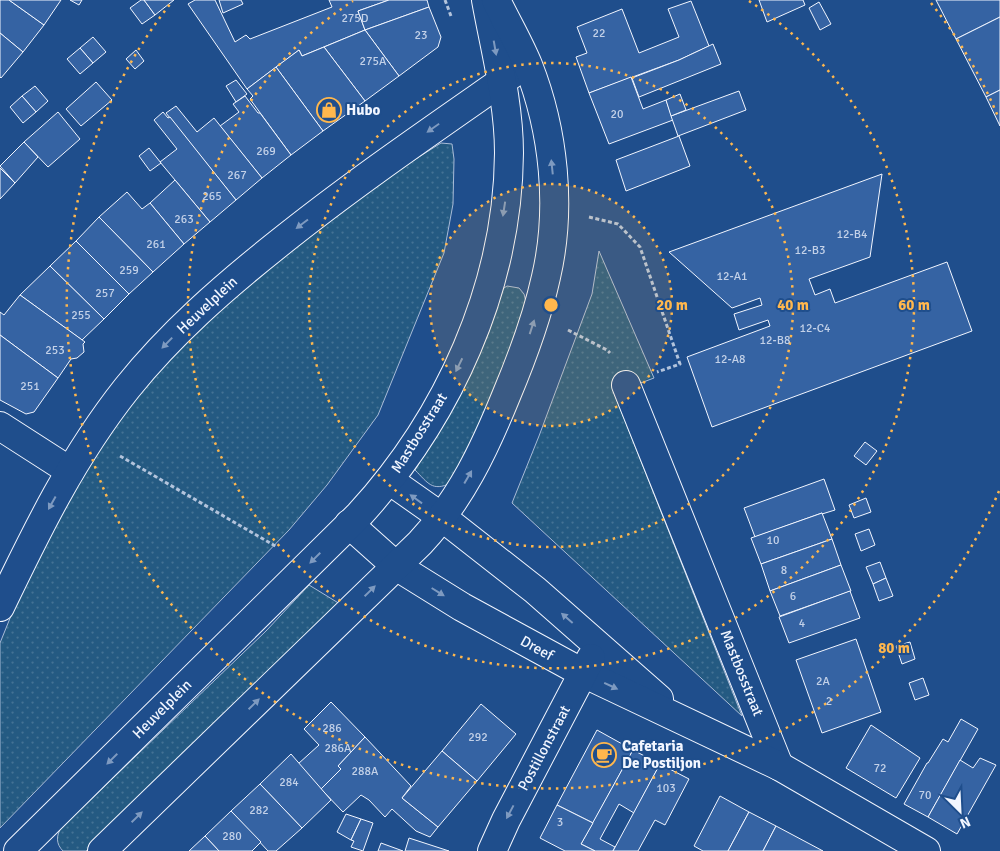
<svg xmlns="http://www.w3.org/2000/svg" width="1000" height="851" font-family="Signika,sans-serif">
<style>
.grass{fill:url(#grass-dots);stroke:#a8bbd7}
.building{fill:#3563a3;stroke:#f2f6ff}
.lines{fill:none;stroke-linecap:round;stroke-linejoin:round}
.minor-casing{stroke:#f2f6ff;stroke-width:30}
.path{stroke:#b3c4dc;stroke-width:3;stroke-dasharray:4 2.5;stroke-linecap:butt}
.minor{stroke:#1f4e8c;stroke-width:28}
.oneway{fill:#7e9ac0}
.ring{fill:none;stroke:#ffb74d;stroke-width:2.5;stroke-dasharray:2.5 5}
.labels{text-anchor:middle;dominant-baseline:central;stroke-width:4;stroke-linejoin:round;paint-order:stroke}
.number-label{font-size:12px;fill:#c3d1e8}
.poi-label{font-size:15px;font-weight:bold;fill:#f2f6ff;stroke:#1f4e8c;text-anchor:start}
.street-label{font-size:15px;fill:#f2f6ff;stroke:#1f4e8c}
.centre{fill:#ffb74d;stroke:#1f4e8c;stroke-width:2.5}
.ring-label{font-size:15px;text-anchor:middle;font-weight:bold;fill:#ffb74d;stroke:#1f4e8c;stroke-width:4;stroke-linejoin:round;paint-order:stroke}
</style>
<defs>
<pattern id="grass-dots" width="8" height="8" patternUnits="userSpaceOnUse" patternTransform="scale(1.25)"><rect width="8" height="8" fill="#245a82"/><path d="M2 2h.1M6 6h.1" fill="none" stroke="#447295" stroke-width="1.8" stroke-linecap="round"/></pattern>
</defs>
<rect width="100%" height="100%" fill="#1f4e8c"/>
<g class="grass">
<polygon points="441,143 452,144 454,159 453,204 444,253 378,415 327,485 289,530 0,828 0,643 42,539 132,398 193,330 282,254 376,184"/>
<polygon points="599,251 654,378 614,393 742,716 512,503 539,436 592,294"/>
<path d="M507,286l12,2 5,6 2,8 -19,57 -19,50 -37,74c-19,9 -23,0 -36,-13 17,-27 35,-54 49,-83 15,-31 25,-65 37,-97z"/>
<path d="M309,585l31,19 -254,247h-23c-7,-7 -7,-15 -2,-23l205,-197z"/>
</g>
<g class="building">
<polygon points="0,0 9,0 44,25 23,52 0,33"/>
<polygon points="9,0 61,0 44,25"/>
<polygon points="70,0 82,0 79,5"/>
<polygon points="141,0 144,0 155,15 142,24 130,8"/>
<polygon points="144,0 174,0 155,15"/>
<polygon points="195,0 215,0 235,42 246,35 250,39 332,7 329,0 389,0 358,11 365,30 302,56 299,50 247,89 188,4"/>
<polygon points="219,0 241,0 243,4 223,13"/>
<polygon points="389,0 427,0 429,7 365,30 358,11"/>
<polygon points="759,0 803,0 805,5 767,22"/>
<polygon points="936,0 1000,0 1000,17 956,39"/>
<polygon points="691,1 709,46 679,60 589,93 576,57 587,53 577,27 622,9 639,53 679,37 668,9"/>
<polygon points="819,2 831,24 820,30 809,8"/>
<polygon points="429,7 441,37 438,47 399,76 365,30"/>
<polygon points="1000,17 1000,90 986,97 956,39"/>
<polygon points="365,30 399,76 365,101 324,47"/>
<polygon points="0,33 23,52 1,78 0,77"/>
<polygon points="93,37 106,52 93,63 80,48"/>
<polygon points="713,44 721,64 639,97 632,78 679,60"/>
<polygon points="324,47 365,101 323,131 276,67 299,50 302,56"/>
<polygon points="80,48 93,63 80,74 67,59"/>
<polygon points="136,50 144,61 135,69 126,59"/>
<polygon points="276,67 323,131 291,155 250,99 253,96 247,89"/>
<polygon points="631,77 643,109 666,100 673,120 609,144 589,93"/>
<polygon points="236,80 247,94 236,102 226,86"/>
<polygon points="96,82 112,100 81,126 66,109"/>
<polygon points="35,86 48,101 36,112 22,96"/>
<polygon points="1000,90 1000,126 986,97"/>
<polygon points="739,91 746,110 678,136 671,116"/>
<polygon points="680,94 686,110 671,116 666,100"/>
<polygon points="22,96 36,112 23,123 10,107"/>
<polygon points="245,96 258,113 260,113 291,155 262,178 220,126 239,112 233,104"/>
<polygon points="176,106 197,132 214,118 262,178 236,200 166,113"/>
<polygon points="58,112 80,139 48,167 24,142"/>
<polygon points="163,112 168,118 170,117 236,200 210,222 160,162 177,149 154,120"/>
<polygon points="679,136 690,166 626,191 616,160"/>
<polygon points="24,142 38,157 15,183 0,166"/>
<polygon points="149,148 161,163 150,171 139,156"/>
<polygon points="0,168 15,183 0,199"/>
<polygon points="882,174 870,257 809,279 815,295 830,289 835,303 947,262 972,331 712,427 687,357 770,326 768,320 739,330 734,314 762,305 760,298 732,308 669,252"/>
<polygon points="175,180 210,222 184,244 150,203"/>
<polygon points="127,192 142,209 150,203 184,244 153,272 99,217"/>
<polygon points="99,217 153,272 129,294 76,241"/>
<polygon points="76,241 129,294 104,319 50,266"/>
<polygon points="50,266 104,319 82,340 20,295"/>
<polygon points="20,295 85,342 83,344 84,352 77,358 71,359 58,378 0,335 0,312 4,315"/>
<polygon points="0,335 58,378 34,412 26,414 0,400"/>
<polygon points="865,442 877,451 866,465 854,456"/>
<polygon points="824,479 835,510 822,514 822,513 755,537 744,508"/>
<polygon points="866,498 871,512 854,518 849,505"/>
<polygon points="822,513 832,539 761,564 751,538"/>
<polygon points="869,529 875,545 861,551 855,534"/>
<polygon points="832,539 841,565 770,591 761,564"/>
<polygon points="880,562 886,578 873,584 866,567"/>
<polygon points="841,565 851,591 780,616 770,591"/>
<polygon points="886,578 893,596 879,601 873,584"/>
<polygon points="850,591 860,618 789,643 779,617"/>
<polygon points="856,639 881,712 822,733 796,660"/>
<polygon points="910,642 915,659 902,664 896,646"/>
<polygon points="923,678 929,695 915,700 909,683"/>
<polygon points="331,702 365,737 338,766 341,769 321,789 298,764 319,745 304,729"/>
<polygon points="481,704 516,734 477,781 442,751"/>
<polygon points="961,719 978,729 928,817 904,804 927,763 928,763 943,739 948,742"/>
<polygon points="871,725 920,758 896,798 846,768"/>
<polygon points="597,730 633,750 593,823 557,805"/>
<polygon points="365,737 411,786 402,798 438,827 430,837 416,831 392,809 385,817 369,800 361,795 343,812 321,789 341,769 338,766"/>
<polygon points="633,750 660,764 634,813 619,804 600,839 615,847 613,851 595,851 581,844"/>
<polygon points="442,751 477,781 438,827 402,798"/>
<polygon points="291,754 331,800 302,828 260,784"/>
<polygon points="980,758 996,765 957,834 928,817 960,760 973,768"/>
<polygon points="660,764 689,779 665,825 655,820 638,851 613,851"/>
<polygon points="260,784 302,828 276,851 268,851 231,811"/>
<polygon points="720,796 749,812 728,851 703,851 694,846"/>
<polygon points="557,805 593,823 581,844 595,851 565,851 540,838"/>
<polygon points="231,811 261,842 252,851 219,851 205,836"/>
<polygon points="749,812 776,826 763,851 728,851"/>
<polygon points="346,814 361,819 351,840 337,832"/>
<polygon points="361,819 373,823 363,851 351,847 354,841 351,840"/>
<polygon points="776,826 823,851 763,851"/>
<polygon points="205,836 219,851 189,851"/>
<polygon points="409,838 449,851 405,851"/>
<polygon points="381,843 403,851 378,851"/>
</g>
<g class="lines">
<defs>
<g id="minor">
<polyline points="626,385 779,766"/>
<polyline points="0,426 70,471"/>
<polyline points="389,480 443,518 535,590 659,699"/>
<polyline points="349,524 396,566 462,607 583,673 779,766 926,851"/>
<path d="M0,607c37,-77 73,-151 127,-219 44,-55 97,-101 151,-144 76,-61 157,-116 237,-172"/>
<path d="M18,851l341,-336c89,-97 149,-228 150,-362 0,-51 -14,-103 -23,-153"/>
<path d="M102,851l318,-308c41,-44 64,-93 86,-147 16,-38 31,-78 40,-119 16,-69 8,-146 -18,-212 -9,-22 -22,-44 -32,-65"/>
<polyline points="492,851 506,820 591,658"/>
</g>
</defs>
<use href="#minor" class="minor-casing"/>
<g class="path">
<polyline points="445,0 451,16"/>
<polyline points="589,217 618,224 640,247 680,364 657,372"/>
<polyline points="568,330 607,350 610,353"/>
<polyline points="120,456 277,547"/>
</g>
<use href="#minor" class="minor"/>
</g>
<defs><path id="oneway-solid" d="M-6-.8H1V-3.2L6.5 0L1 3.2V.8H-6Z" transform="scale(1.25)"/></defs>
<g class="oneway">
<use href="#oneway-solid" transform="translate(495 48) rotate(80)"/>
<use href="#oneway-solid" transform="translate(433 128) rotate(145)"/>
<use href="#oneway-solid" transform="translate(552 167) rotate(-96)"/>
<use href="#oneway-solid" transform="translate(504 209) rotate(99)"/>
<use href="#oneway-solid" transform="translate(302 224) rotate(143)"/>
<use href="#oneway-solid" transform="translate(532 327) rotate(-72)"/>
<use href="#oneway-solid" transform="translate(167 343) rotate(134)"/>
<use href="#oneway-solid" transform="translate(459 365) rotate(116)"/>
<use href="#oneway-solid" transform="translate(468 477) rotate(-60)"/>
<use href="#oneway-solid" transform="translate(416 499) rotate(-144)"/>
<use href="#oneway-solid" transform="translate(52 503) rotate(119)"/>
<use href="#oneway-solid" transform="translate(315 558) rotate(135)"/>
<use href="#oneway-solid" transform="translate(370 591) rotate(-44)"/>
<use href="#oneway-solid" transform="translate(438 592) rotate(32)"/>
<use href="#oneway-solid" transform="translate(567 618) rotate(-139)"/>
<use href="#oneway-solid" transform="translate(611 686) rotate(25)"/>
<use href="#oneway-solid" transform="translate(254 704) rotate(-44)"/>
<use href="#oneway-solid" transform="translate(112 759) rotate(135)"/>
<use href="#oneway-solid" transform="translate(510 812) rotate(118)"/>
<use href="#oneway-solid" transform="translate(137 817) rotate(-44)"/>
</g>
<circle cx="551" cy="305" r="121" fill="#ffb74d" fill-opacity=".12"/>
<g class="ring">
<circle cx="551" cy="305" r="121"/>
<circle cx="551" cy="305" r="242"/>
<path d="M749 1A363 363 0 1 1 353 1"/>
<path d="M999 491A485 485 0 1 1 171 3M931 3A485 485 0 0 1 999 119"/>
</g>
<defs>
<symbol id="shop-ring" viewBox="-11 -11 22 22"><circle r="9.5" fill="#1f4e8c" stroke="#ffb74d" stroke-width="1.5"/><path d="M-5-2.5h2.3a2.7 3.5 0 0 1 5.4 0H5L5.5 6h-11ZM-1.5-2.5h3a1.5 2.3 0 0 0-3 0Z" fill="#ffb74d"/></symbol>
<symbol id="cafe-ring" viewBox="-11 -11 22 22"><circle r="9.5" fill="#1f4e8c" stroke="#ffb74d" stroke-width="1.5"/><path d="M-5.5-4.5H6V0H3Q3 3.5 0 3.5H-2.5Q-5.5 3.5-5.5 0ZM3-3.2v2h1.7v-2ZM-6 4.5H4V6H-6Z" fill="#ffb74d"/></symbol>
</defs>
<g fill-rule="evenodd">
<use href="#shop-ring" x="315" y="96" width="28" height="28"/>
<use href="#cafe-ring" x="590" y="741" width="28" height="28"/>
</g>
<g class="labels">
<g class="number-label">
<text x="355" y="18">275D</text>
<text x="599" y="33">22</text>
<text x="421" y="35">23</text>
<text x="373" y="61">275A</text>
<text x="617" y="114">20</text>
<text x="266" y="151">269</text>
<text x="237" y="175">267</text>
<text x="212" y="196">265</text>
<text x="184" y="219">263</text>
<text x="852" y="234">12-B4</text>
<text x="156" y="244">261</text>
<text x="810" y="250">12-B3</text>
<text x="129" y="270">259</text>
<text x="732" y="276">12-A1</text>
<text x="105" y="293">257</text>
<text x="81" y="315">255</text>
<text x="815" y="328">12-C4</text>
<text x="775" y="340">12-B8</text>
<text x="55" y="350">253</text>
<text x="730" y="359">12-A8</text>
<text x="30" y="386">251</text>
<text x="773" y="540">10</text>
<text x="784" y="570">8</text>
<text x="793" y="596">6</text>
<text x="802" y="623">4</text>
<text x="823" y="681">2A</text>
<text x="829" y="701">2</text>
<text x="332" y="728">286</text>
<text x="478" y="737">292</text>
<text x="338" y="748">286A</text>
<text x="880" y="768">72</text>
<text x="365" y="771">288A</text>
<text x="289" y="782">284</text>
<text x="666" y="788">103</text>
<text x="925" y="795">70</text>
<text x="259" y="810">282</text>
<text x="560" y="822">3</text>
<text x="232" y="836">280</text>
</g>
<g class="poi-label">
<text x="346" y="110">Hubo</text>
<text x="622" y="746">Cafetaria<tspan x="622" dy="17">De Postiljon</tspan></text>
</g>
<g class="street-label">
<text transform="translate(207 305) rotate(-43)">Heuvelplein</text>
<text transform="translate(419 433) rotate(-58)">Mastbosstraat</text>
<text transform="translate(537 648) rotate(29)">Dreef</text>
<text transform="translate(742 673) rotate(68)">Mastbosstraat</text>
<text transform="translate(162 709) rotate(-45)">Heuvelplein</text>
<text transform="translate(544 748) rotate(-62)">Postillonstraat</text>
</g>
</g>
<circle cx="551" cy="305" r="8" class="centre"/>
<g class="ring-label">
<text x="672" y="310">20 m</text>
<text x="793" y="310">40 m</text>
<text x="914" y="310">60 m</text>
<text x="894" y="653">80 m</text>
</g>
<g transform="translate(960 811) rotate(156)" stroke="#1f4e8c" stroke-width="4" paint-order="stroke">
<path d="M0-4L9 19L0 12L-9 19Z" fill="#f2f6ff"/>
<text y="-8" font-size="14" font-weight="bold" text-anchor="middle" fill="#f2f6ff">N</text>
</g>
</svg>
